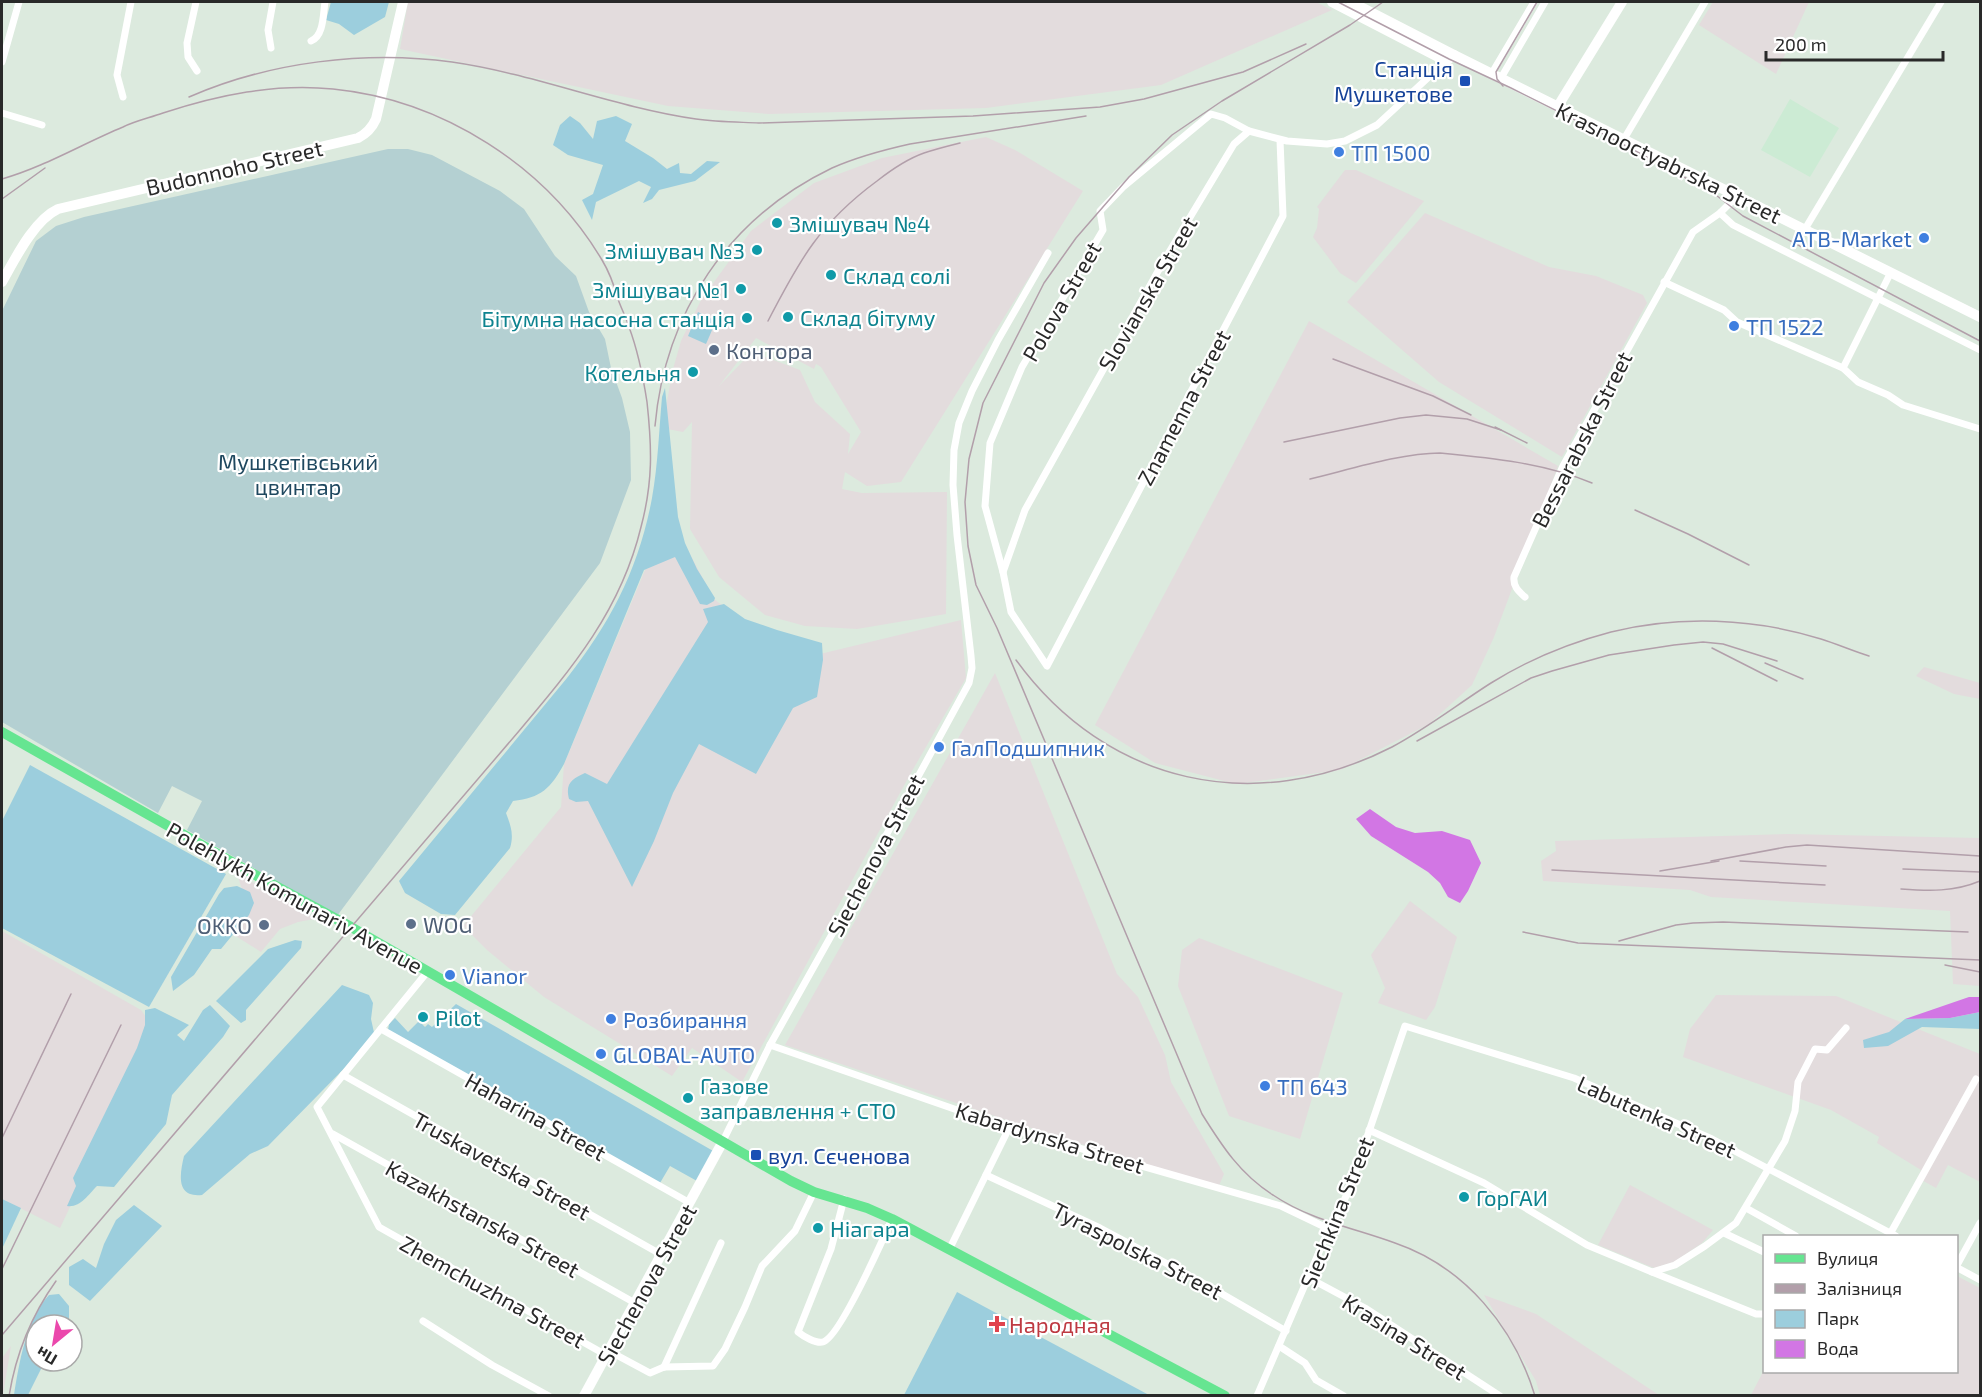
<svg xmlns="http://www.w3.org/2000/svg" width="1982" height="1397" font-family="'Exo 2',sans-serif">
<style>
.industrial{fill:#e3dcdd;fill-rule:evenodd}
.education{fill:#ccebd4}
.green{fill:#9ccedd}
.cemetery{fill:#b4d0d2}
.water{fill:#d276e4}
.lines{fill:none;stroke-linecap:round;stroke-linejoin:round}
.street{stroke:#fff;stroke-width:7}
.secondary{stroke:#fff;stroke-width:10}
.primary{stroke:#66e591;stroke-width:10}
.tram{stroke:#b29faa;stroke-width:1.5}
.rail{stroke:#b29faa;stroke-width:1.5}
.transit-dot{fill:#1a4fb4;stroke:#fff;stroke-width:2}
.shop-dot{fill:#3f7fe0;stroke:#fff;stroke-width:2}
.culture-dot{fill:#0f9aa8;stroke:#fff;stroke-width:2}
.service-dot{fill:#5c6f8a;stroke:#fff;stroke-width:2}
.health-dot{fill:#e0444e;stroke:#fff;stroke-width:2}
.labels{text-anchor:middle;dominant-baseline:central;stroke-width:4.5;stroke-linejoin:round;paint-order:stroke}
.transit-label{font-size:22px;fill:#164399;stroke:#fff;text-anchor:end}
.shop-label{font-size:22px;fill:#366cbe;stroke:#fff;text-anchor:start}
.street-label{font-size:22px;fill:#292929;stroke:#fff}
.culture-label{font-size:22px;fill:#0d838f;stroke:#fff;text-anchor:start}
.service-label{font-size:22px;fill:#4e5e75;stroke:#fff;text-anchor:start}
.park-label{font-size:22px;fill:#1f485f;stroke:#fff}
.health-label{font-size:22px;fill:#be3a42;stroke:#fff;text-anchor:start}
</style>
<rect width="100%" height="100%" fill="#dceade"/>
<g class="industrial">
<polygon points="408,2 1316,2 1332,10 1161,85 986,108 769,114 668,106 400,49"/>
<polygon points="1713,2 1809,2 1776,74 1699,25"/>
<path d="M986,137l29,13 68,41 -182,291 -34,4 -22,-14 -3,17 20,4 85,-1 -1,122 -89,15 -52,-3 -40,-11 -46,-38 -29,-48 2,-107 -9,10 -21,-4 11,-59 8,-28 20,-41 50,-69 63,-48 68,-25zM756,338l58,31 2,-5 5,3 40,65 -13,22 2,-20 -35,-32 -15,-32 -48,-18 -33,34z"/>
<polygon points="1345,170 1356,170 1424,201 1356,283 1340,273 1313,237 1317,228 1319,209 1317,207"/>
<polygon points="1425,213 1549,267 1596,276 1643,295 1647,303 1562,457 1439,382 1347,302"/>
<polygon points="1309,321 1558,466 1494,637 1472,685 1429,724 1340,770 1236,784 1155,763 1095,725"/>
<polygon points="685,545 714,599 752,629 820,654 961,620 966,678 912,771 742,1082 692,1048 672,1076 544,997 487,950 463,926 561,807 564,764 648,563"/>
<polygon points="1924,667 1980,683 1980,699 1954,694 1916,676"/>
<polygon points="995,673 1117,974 1138,997 1165,1055 1171,1082 1224,1174 1218,1188 1015,1123 785,1045"/>
<polygon points="1787,834 1980,838 1980,986 1953,984 1950,911 1711,897 1690,890 1543,881 1541,861 1556,851 1555,841"/>
<polygon points="238,877 243,877 309,914 314,919 298,922 280,929 261,952 234,935 241,921 243,892"/>
<polygon points="1410,901 1457,937 1435,1007 1426,1020 1378,1003 1385,988 1371,955"/>
<polygon points="2,931 141,1010 148,1020 153,1032 60,1228 2,1199"/>
<polygon points="1199,938 1343,993 1300,1139 1229,1116 1178,986 1182,950"/>
<polygon points="1716,995 1836,996 1980,1054 1980,1182 1948,1165 1936,1188 1918,1178 1921,1170 1877,1143 1879,1137 1831,1110 1683,1057 1690,1029"/>
<polygon points="1630,1185 1713,1230 1702,1243 1674,1262 1654,1268 1598,1245"/>
<polygon points="1957,1276 1980,1288 1980,1395 1751,1395 1764,1370 1956,1372"/>
<polygon points="1484,1295 1536,1314 1659,1395 1540,1395 1536,1381"/>
<polygon points="11,1346 3,1395 2,1395 2,1358"/>
</g>
<polygon class="education" points="1790,99 1839,128 1810,177 1761,150"/>
<g class="green">
<polygon points="331,2 389,2 385,17 354,35 339,24 326,20"/>
<polygon points="570,116 580,123 593,139 597,121 616,116 632,124 625,141 653,158 667,169 679,163 680,173 691,174 707,161 720,162 695,181 659,190 652,199 643,203 651,187 639,181 596,202 592,220 582,200 593,194 603,165 568,155 553,145 560,125"/>
<polygon points="698,312 716,321 706,344 688,336"/>
<path d="M665,388l13,129 7,26 12,26 18,29 -1,3 -7,4 -7,-1 -25,-47 -31,13 -80,194c-13,24 -23,34 -51,37l-7,12c5,13 8,22 4,35l-55,67 -14,-1 -36,-21 -6,-12 168,-203c44,-56 72,-110 85,-180 6,-33 7,-68 10,-101z"/>
<path d="M724,604l21,15 32,11 45,13 1,17 -6,37 -24,11 -37,66 -57,-30 -26,49 -19,48 -22,46 -44,-86 -12,1 -7,-3c-4,-16 3,-20 16,-26l22,11 101,-162 -5,-13z"/>
<polygon points="30,765 226,874 149,1007 2,928 2,821"/>
<polygon points="237,886 250,892 254,903 249,915 221,949 212,949 194,975 173,991 171,977 219,894 224,888"/>
<polygon points="295,940 302,941 301,948 246,1010 246,1020 241,1023 216,1001 268,949"/>
<path d="M342,985l27,10 4,8 -2,16 4,18 -107,109 -18,8 -48,41c-27,3 -22,-22 -18,-39z"/>
<polygon points="456,1004 715,1152 697,1181 670,1166 660,1183 388,1030 389,1024 395,1018 408,1032 419,1021 425,1027 428,1024 432,1027"/>
<path d="M210,1005l20,21 -7,11 -51,58 -6,29 -52,63 -17,-1c-9,9 -17,22 -30,20l9,-20 -3,-8 64,-130 8,-23v-15l10,-2 34,17 -12,10 7,6 19,-31z"/>
<polygon points="1980,1012 1980,1029 1922,1027 1888,1046 1864,1048 1863,1040 1889,1032 1905,1019 1950,1018"/>
<polygon points="2,1199 21,1208 2,1249"/>
<polygon points="134,1205 162,1226 90,1301 69,1285 69,1267 83,1259 96,1268 104,1244 116,1220"/>
<polygon points="957,1292 1149,1395 904,1395"/>
<path d="M59,1294l10,12v14l-3,5h-30v36h9l-17,34h-14c5,-31 12,-76 35,-100z"/>
</g>
<polygon class="cemetery" points="388,149 408,149 432,155 500,191 524,209 555,256 576,276 589,312 605,339 611,368 622,398 630,432 631,480 600,563 337,916 187,830 202,801 172,786 158,813 2,722 2,311 36,241 56,226 84,217"/>
<g class="water">
<polygon points="1370,809 1396,827 1415,833 1442,831 1470,840 1481,863 1468,891 1460,903 1448,897 1440,883 1428,872 1371,836 1356,819"/>
<polygon points="1969,997 1980,997 1980,1012 1950,1018 1905,1019"/>
</g>
<g class="lines">
<g class="street">
<polyline points="196,2 187,43 188,57 197,71"/>
<path d="M311,41c13,-5 12,-27 14,-39"/>
<polyline points="271,48 268,30 273,2"/>
<polyline points="2,62 19,2"/>
<polyline points="1492,73 1534,2"/>
<polyline points="1501,78 1545,2"/>
<polyline points="123,97 117,75 131,2"/>
<polyline points="2,113 42,125"/>
<polyline points="1624,139 1705,2"/>
<polyline points="1280,140 1283,216 1047,666 1011,612 1003,572 1025,510 1162,264 1234,144 1249,131 1287,141 1327,144 1345,141 1377,125 1446,61"/>
<polyline points="1720,213 1733,225 1980,350"/>
<polyline points="1805,229 1941,2"/>
<polyline points="1891,272 1843,368 1858,382 1888,395 1903,405 1980,429"/>
<polyline points="1664,282 1724,310 1737,322 1843,368"/>
<polyline points="1003,572 985,506 990,443 1022,367 1103,230 1100,211 1123,187 1211,114 1225,118 1249,131"/>
<path d="M1525,597c-7,-6 -12,-11 -11,-20l49,-111 130,-234 27,-19 18,-18"/>
<polyline points="428,971 317,1107 379,1227 606,1355"/>
<polyline points="381,1029 690,1203"/>
<polyline points="770,1045 1009,1128 1281,1206 1329,1229"/>
<polyline points="343,1075 662,1255"/>
<polyline points="1369,1130 1484,1183 1587,1245 1652,1272 1675,1265 1705,1246 1736,1223 1785,1141 1795,1111 1798,1082 1815,1049 1827,1050 1846,1028"/>
<polyline points="333,1134 635,1303"/>
<polyline points="722,1143 770,1045 840,920 969,683 972,668 971,656 957,535 953,485 954,450 959,423 972,391 998,340 1048,253"/>
<polyline points="986,1175 1100,1228 1205,1284 1286,1331"/>
<path d="M844,1199l-13,50 -33,83c5,4 18,12 25,10 17,-5 60,-103 69,-123"/>
<polyline points="1746,1208 1796,1236"/>
<polyline points="1724,1233 1764,1252"/>
<polyline points="1890,1234 1976,1079"/>
<polyline points="949,1250 1009,1128"/>
<polyline points="1956,1267 1980,1223"/>
<polyline points="1956,1267 1980,1280"/>
<polyline points="1652,1272 1756,1314 1764,1314"/>
<polyline points="1309,1278 1365,1308 1500,1396"/>
<polyline points="423,1321 492,1365 549,1396"/>
<polyline points="1279,1346 1305,1363 1316,1380 1344,1396"/>
<polyline points="609,1351 650,1373 664,1367 713,1366 725,1349 745,1307 762,1266 795,1231 814,1192"/>
<polyline points="664,1367 721,1243"/>
<polyline points="1257,1396 1329,1229 1339,1212 1350,1187 1405,1026 1574,1078 1712,1139 1896,1236"/>
</g>
<g class="secondary">
<polyline points="1332,2 1446,61 1454,55"/>
<polyline points="1351,2 1454,55 1980,317"/>
<polyline points="1558,106 1622,2"/>
<path d="M2,282c13,-23 32,-62 56,-73l300,-71c8,-4 14,-10 18,-19l27,-117"/>
<polyline points="584,1396 722,1143"/>
</g>
<polyline class="primary" points="2,732 248,871 351,927 791,1181 814,1192 867,1208 892,1219 1225,1396"/>
<g class="tram">
<polyline points="1338,2 1449,59 1511,88 1613,139 1712,192 1743,216 1980,341"/>
<polyline points="1503,86 1497,79 1496,72 1537,2"/>
</g>
<g class="rail">
<path d="M1383,2l-33,23 -128,76 -50,34 -43,42 -53,61 -32,45 -61,120 -14,56 -4,43 3,44 8,39 21,43 205,486c20,32 38,60 71,81 37,25 81,33 122,48 70,24 119,84 140,153"/>
<path d="M189,97c80,-35 177,-47 263,-35 83,12 161,45 244,57 21,3 42,3 63,4l214,-7 127,-9 44,-8 99,-27 63,-28"/>
<path d="M2,179c42,-12 80,-35 121,-52 12,-6 26,-9 40,-14 55,-18 112,-30 170,-24 110,11 213,77 269,171 8,13 12,25 16,39 3,9 8,18 11,28 9,24 14,49 18,75 5,46 6,80 -6,125 -20,83 -68,140 -122,204l-517,604"/>
<polyline points="2,199 45,168"/>
<path d="M768,321c32,-62 52,-98 109,-140 14,-11 30,-22 47,-28 12,-4 24,-7 36,-10"/>
<polyline points="1333,359 1433,396 1471,415"/>
<path d="M655,426c10,-113 73,-208 177,-258 25,-11 51,-18 78,-24l176,-28"/>
<polyline points="1495,427 1527,443"/>
<polyline points="1284,442 1400,418 1426,415 1467,419 1501,430"/>
<path d="M1310,479c38,-9 91,-26 130,-26 52,5 104,10 152,30"/>
<polyline points="1635,510 1688,534 1749,565"/>
<polyline points="1712,648 1777,681"/>
<path d="M1016,660c91,125 239,157 376,87 34,-18 66,-43 99,-64 37,-23 78,-40 120,-51 68,-17 143,-14 210,7 16,5 32,12 48,17"/>
<polyline points="1765,663 1803,679"/>
<polyline points="1417,741 1531,678 1552,671 1609,655 1674,645 1703,642 1723,644 1777,661"/>
<polyline points="1711,861 1786,847 1807,845 1980,856"/>
<polyline points="1740,861 1826,866"/>
<polyline points="1903,869 1980,872"/>
<polyline points="1552,870 1825,885"/>
<polyline points="1660,871 1719,861"/>
<path d="M1901,889c28,2 53,3 79,-8"/>
<polyline points="1523,932 1578,943 1980,960"/>
<polyline points="1619,941 1676,925 1693,923 1723,922 1968,932"/>
<polyline points="1945,965 1980,972"/>
<polyline points="2,1138 71,994"/>
<polyline points="2,1269 121,1025"/>
<path d="M9,1396c7,-43 22,-80 47,-115"/>
</g>
</g>
<g class="transit-dot">
<rect x="1459" y="75" width="12" height="12" rx="3"/>
<rect x="750" y="1149" width="12" height="12" rx="3"/>
</g>
<g class="shop-dot">
<circle cx="1339" cy="152" r="6"/>
<circle cx="1924" cy="238" r="6"/>
<circle cx="1734" cy="326" r="6"/>
<circle cx="939" cy="747" r="6"/>
<circle cx="450" cy="975" r="6"/>
<circle cx="611" cy="1019" r="6"/>
<circle cx="601" cy="1054" r="6"/>
<circle cx="1265" cy="1086" r="6"/>
</g>
<g class="culture-dot">
<circle cx="777" cy="223" r="6"/>
<circle cx="757" cy="250" r="6"/>
<circle cx="831" cy="275" r="6"/>
<circle cx="741" cy="289" r="6"/>
<circle cx="788" cy="317" r="6"/>
<circle cx="747" cy="318" r="6"/>
<circle cx="693" cy="372" r="6"/>
<circle cx="423" cy="1017" r="6"/>
<circle cx="688" cy="1098" r="6"/>
<circle cx="1464" cy="1197" r="6"/>
<circle cx="818" cy="1228" r="6"/>
</g>
<g class="service-dot">
<circle cx="714" cy="350" r="6"/>
<circle cx="411" cy="924" r="6"/>
<circle cx="264" cy="925" r="6"/>
</g>
<path class="health-dot" d="M994 1315h6v6h6v6h-6v6h-6v-6h-6v-6h6z"/>
<g class="labels">
<g class="transit-label">
<text x="1453" y="68">Станція<tspan x="1453" dy="25">Мушкетове</tspan></text>
<text x="768" y="1155" text-anchor="start">вул. Сєченова</text>
</g>
<g class="shop-label">
<text x="1351" y="152">ТП 1500</text>
<text x="1912" y="238" text-anchor="end">ATB-Market</text>
<text x="1746" y="326">ТП 1522</text>
<text x="951" y="747">ГалПодшипник</text>
<text x="462" y="975">Vianor</text>
<text x="623" y="1019">Розбирання</text>
<text x="613" y="1054">GLOBAL-AUTO</text>
<text x="1277" y="1086">ТП 643</text>
</g>
<g class="street-label">
<text transform="translate(1669 162) rotate(26)">Krasnooctyabrska Street</text>
<text transform="translate(234 167) rotate(-13)">Budonnoho Street</text>
<text transform="translate(1147 293) rotate(-60)">Slovianska Street</text>
<text transform="translate(1061 301) rotate(-60)">Polova Street</text>
<text transform="translate(1183 407) rotate(-62)">Znamenna Street</text>
<text transform="translate(1581 439) rotate(-63)">Bessarabska Street</text>
<text transform="translate(875 855) rotate(-62)">Siechenova Street</text>
<text transform="translate(295 897) rotate(29)">Polehlykh Komunariv Avenue</text>
<text transform="translate(536 1116) rotate(29)">Haharina Street</text>
<text transform="translate(1657 1116) rotate(24)">Labutenka Street</text>
<text transform="translate(1050 1137) rotate(17)">Kabardynska Street</text>
<text transform="translate(502 1165) rotate(29)">Truskavetska Street</text>
<text transform="translate(1336 1212) rotate(-68)">Siechkina Street</text>
<text transform="translate(483 1218) rotate(29)">Kazakhstanska Street</text>
<text transform="translate(1138 1250) rotate(27)">Tyraspolska Street</text>
<text transform="translate(646 1284) rotate(-61)">Siechenova Street</text>
<text transform="translate(493 1291) rotate(29)">Zhemchuzhna Street</text>
<text transform="translate(1405 1336) rotate(32)">Krasina Street</text>
</g>
<g class="culture-label">
<text x="789" y="223">Змішувач №4</text>
<text x="745" y="250" text-anchor="end">Змішувач №3</text>
<text x="843" y="275">Склад солі</text>
<text x="729" y="289" text-anchor="end">Змішувач №1</text>
<text x="800" y="317">Склад бітуму</text>
<text x="735" y="318" text-anchor="end">Бітумна насосна станція</text>
<text x="681" y="372" text-anchor="end">Котельня</text>
<text x="435" y="1017">Pilot</text>
<text x="700" y="1085">Газове<tspan x="700" dy="25">заправлення + СТО</tspan></text>
<text x="1476" y="1197">ГорГАИ</text>
<text x="830" y="1228">Ніагара</text>
</g>
<g class="service-label">
<text x="726" y="350">Контора</text>
<text x="423" y="924">WOG</text>
<text x="252" y="925" text-anchor="end">OKKO</text>
</g>
<g class="park-label">
<text x="298" y="461">Мушкетівський<tspan x="298" dy="25">цвинтар</tspan></text>
</g>
<g class="health-label">
<text x="1009" y="1324">Народная</text>
</g>
</g>
<rect width="1982" height="1397" fill="none" stroke="#292929" stroke-width="6"/>
<rect x="1763" y="1235" width="195" height="138" fill="#ffffff" stroke="#a9a9a9" stroke-width="1.5"/>
<rect x="1775" y="1254" width="30" height="9" fill="#66e591" stroke="#a9a9a9" stroke-width="1.5"/>
<text x="1817" y="1265" font-size="18" fill="#292929">Вулиця</text>
<rect x="1775" y="1284" width="30" height="9" fill="#b29faa" stroke="#a9a9a9" stroke-width="1.5"/>
<text x="1817" y="1295" font-size="18" fill="#292929">Залізниця</text>
<rect x="1775" y="1310" width="30" height="18" fill="#9ccedd" stroke="#a9a9a9" stroke-width="1.5"/>
<text x="1817" y="1325" font-size="18" fill="#292929">Парк</text>
<rect x="1775" y="1340" width="30" height="18" fill="#d276e4" stroke="#a9a9a9" stroke-width="1.5"/>
<text x="1817" y="1355" font-size="18" fill="#292929">Вода</text>
<g transform="translate(54 1343) rotate(210)"><circle r="28" fill="#ffffff" stroke="#a9a9a9" stroke-width="1.5"/>
<path d="M0-4.5L10 22L0 15L-10 22Z" fill="#eb48ac"/>
<text y="-9" font-size="16" font-weight="bold" text-anchor="middle" fill="#292929">Пн</text>
</g>
<path d="M1766 51v9h177v-9" fill="none" stroke="#292929" stroke-width="3"/>
<text x="1775" y="51" font-size="18" fill="#292929" stroke="#ffffff" stroke-width="4.5" paint-order="stroke">200 m</text>
</svg>
